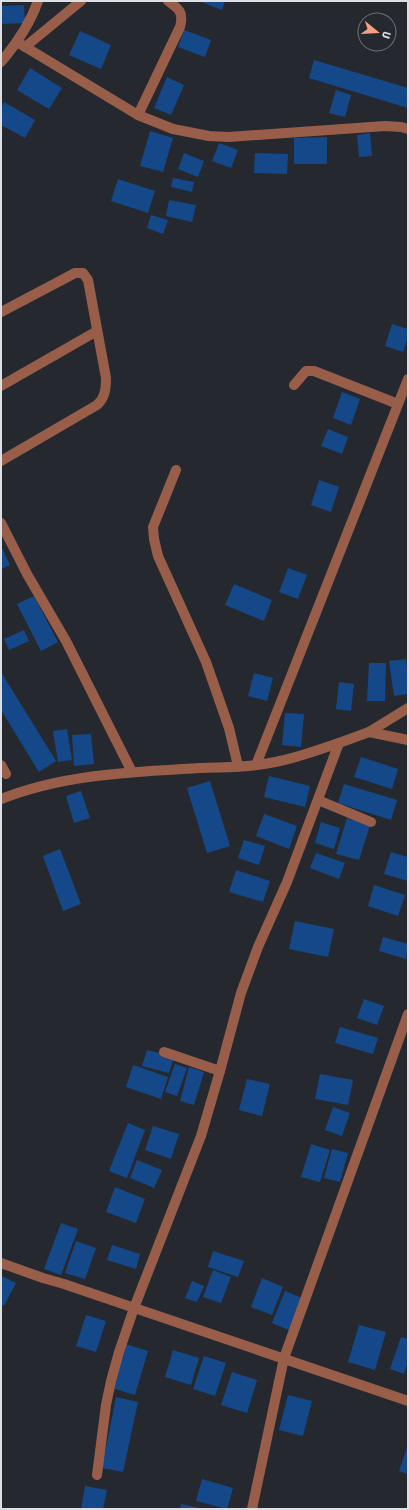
<svg xmlns="http://www.w3.org/2000/svg" width="409" height="1510" font-family="'Asap Condensed',sans-serif">
<style>
.building{fill:#144889}
.lines{fill:none;stroke-linecap:round;stroke-linejoin:round}
.minor{stroke:#985e4a;stroke-width:10}
</style>
<rect width="100%" height="100%" fill="#25292f"/>
<g class="building">
<polygon points="199,1 225,1 222,10"/>
<polygon points="24,5 25,23 1,24 1,6"/>
<polygon points="184,30 211,40 205,57 178,47"/>
<polygon points="80,31 111,45 101,69 69,55"/>
<polygon points="314,60 408,88 408,108 309,78"/>
<polygon points="30,68 62,88 49,109 17,90"/>
<polygon points="167,77 184,85 171,115 154,108"/>
<polygon points="336,90 351,95 345,117 329,113"/>
<polygon points="4,102 35,120 25,138 1,125 1,108"/>
<polygon points="150,131 173,138 163,172 140,166"/>
<polygon points="370,133 372,156 359,157 357,135"/>
<polygon points="327,137 327,164 294,164 294,138"/>
<polygon points="219,143 238,150 231,168 212,161"/>
<polygon points="184,153 204,161 198,177 178,169"/>
<polygon points="255,153 288,154 287,174 254,173"/>
<polygon points="173,178 194,182 192,192 171,187"/>
<polygon points="118,179 155,191 148,213 111,201"/>
<polygon points="169,200 196,205 192,222 166,216"/>
<polygon points="151,215 168,220 163,234 147,228"/>
<polygon points="392,324 408,329 408,337 403,352 385,346"/>
<polygon points="342,392 360,399 351,425 333,418"/>
<polygon points="328,429 348,437 342,454 321,446"/>
<polygon points="319,480 339,487 331,512 311,505"/>
<polygon points="2,548 10,565 1,569 1,549"/>
<polygon points="288,568 307,575 298,599 279,592"/>
<polygon points="234,584 272,600 264,621 225,605"/>
<polygon points="34,596 58,642 41,651 17,604"/>
<polygon points="24,630 29,641 9,650 4,639"/>
<polygon points="406,659 408,676 408,694 394,696 389,661"/>
<polygon points="369,663 386,663 385,701 367,701"/>
<polygon points="1,672 56,761 39,772 1,710"/>
<polygon points="254,673 273,678 267,701 248,696"/>
<polygon points="339,682 354,684 351,711 336,709"/>
<polygon points="285,713 304,714 301,747 282,745"/>
<polygon points="67,729 72,760 58,762 53,731"/>
<polygon points="91,734 94,764 74,766 72,735"/>
<polygon points="361,757 398,769 392,789 354,777"/>
<polygon points="269,776 310,786 305,807 264,797"/>
<polygon points="210,781 230,846 207,853 187,788"/>
<polygon points="344,784 397,800 391,820 338,803"/>
<polygon points="81,791 90,818 74,823 66,796"/>
<polygon points="264,814 297,826 289,849 256,836"/>
<polygon points="347,818 370,825 359,860 336,854"/>
<polygon points="321,822 340,828 334,849 315,843"/>
<polygon points="244,840 265,846 259,865 238,858"/>
<polygon points="60,849 81,904 63,911 43,856"/>
<polygon points="391,852 408,857 408,881 384,874"/>
<polygon points="316,853 345,863 339,879 310,868"/>
<polygon points="236,870 270,881 263,902 229,892"/>
<polygon points="374,885 405,895 398,916 368,906"/>
<polygon points="295,921 334,929 328,957 289,949"/>
<polygon points="383,937 408,944 406,959 379,951"/>
<polygon points="364,999 384,1006 377,1025 357,1018"/>
<polygon points="340,1027 378,1038 373,1054 335,1043"/>
<polygon points="147,1050 174,1057 169,1073 142,1066"/>
<polygon points="175,1064 187,1068 177,1096 165,1092"/>
<polygon points="133,1065 168,1077 161,1099 126,1087"/>
<polygon points="189,1067 204,1072 194,1105 180,1101"/>
<polygon points="320,1074 353,1080 348,1105 315,1099"/>
<polygon points="247,1079 270,1084 262,1116 239,1110"/>
<polygon points="333,1107 350,1113 342,1136 325,1130"/>
<polygon points="128,1123 145,1130 127,1178 109,1171"/>
<polygon points="153,1126 179,1134 171,1159 145,1150"/>
<polygon points="311,1144 330,1150 320,1182 301,1177"/>
<polygon points="332,1149 348,1153 340,1182 324,1178"/>
<polygon points="137,1160 162,1170 154,1188 130,1178"/>
<polygon points="115,1187 145,1199 136,1223 106,1212"/>
<polygon points="61,1223 78,1229 61,1275 44,1269"/>
<polygon points="76,1241 96,1248 85,1279 65,1273"/>
<polygon points="112,1245 140,1254 136,1269 107,1260"/>
<polygon points="213,1251 244,1261 238,1277 208,1267"/>
<polygon points="213,1270 231,1277 221,1303 203,1297"/>
<polygon points="1,1276 16,1283 4,1306 1,1304"/>
<polygon points="262,1278 283,1287 272,1315 251,1307"/>
<polygon points="192,1281 204,1286 197,1302 185,1298"/>
<polygon points="285,1291 302,1298 289,1330 272,1323"/>
<polygon points="86,1315 106,1321 96,1352 76,1346"/>
<polygon points="359,1325 386,1332 375,1370 348,1362"/>
<polygon points="401,1337 408,1339 408,1362 404,1374 390,1369"/>
<polygon points="125,1344 148,1351 135,1395 112,1388"/>
<polygon points="173,1350 199,1358 191,1385 165,1377"/>
<polygon points="204,1356 226,1363 215,1396 193,1389"/>
<polygon points="232,1372 257,1380 247,1413 221,1405"/>
<polygon points="288,1395 312,1401 303,1436 279,1430"/>
<polygon points="116,1397 138,1402 123,1472 102,1468"/>
<polygon points="408,1445 408,1474 399,1471"/>
<polygon points="202,1479 233,1488 227,1509 196,1501"/>
<polygon points="85,1486 107,1490 103,1509 81,1509"/>
<polygon points="181,1504 200,1508 200,1509 180,1509"/>
</g>
<g class="lines">
<g class="minor">
<polyline points="17,42 138,115 173,129 209,136 229,137 385,126 401,127 408,129"/>
<polyline points="25,47 81,1"/>
<path d="M1,62c16,-19 29,-38 37,-61"/>
<path d="M138,115l42,-88c4,-15 -1,-18 -12,-26"/>
<path d="M1,312l74,-39h8l5,7 18,98c0,11 -1,20 -9,27l-96,56"/>
<polyline points="294,385 306,371 314,371 398,404"/>
<polyline points="1,386 97,331"/>
<polyline points="176,470 153,527 154,539 158,556 206,662 229,728 238,766"/>
<polyline points="1,523 27,574 66,641 132,772"/>
<polyline points="369,732 408,740"/>
<polyline points="1,765 6,774"/>
<polyline points="256,765 408,379"/>
<path d="M1,799c63,-25 131,-27 198,-31 19,-1 39,0 58,-3 28,-3 55,-13 82,-22"/>
<polyline points="318,800 371,822"/>
<polyline points="164,1052 220,1071"/>
<polyline points="1,1263 43,1278 64,1284 408,1401"/>
<polyline points="97,1475 106,1405 111,1381 119,1352 134,1308 201,1136 220,1071 241,993 258,947 287,882 339,743 369,732 408,708"/>
<polyline points="252,1509 284,1358 408,1014"/>
</g>
</g>
<rect width="409" height="1510" fill="none" stroke="#dcdfe3" stroke-width="4"/>
<g transform="translate(377 32) rotate(108)"><circle r="19" fill="#25292f" stroke="#6e7277"/>
<path d="M0-3L7 15L0 10L-7 15Z" fill="#f3a082"/>
<text y="-6" font-size="11" font-weight="bold" text-anchor="middle" fill="#dcdfe3">U</text>
</g>
</svg>
